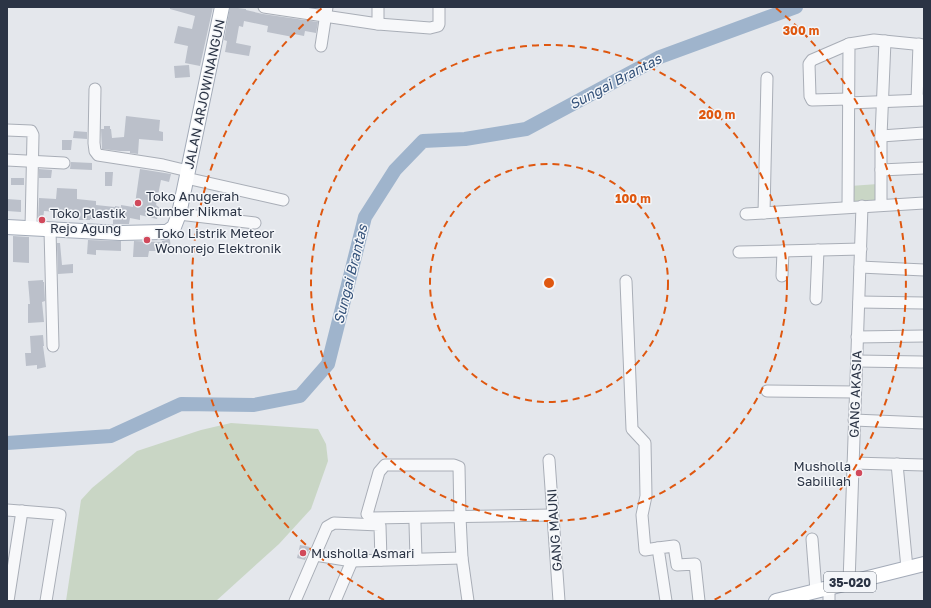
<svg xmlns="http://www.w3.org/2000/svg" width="931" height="608" font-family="'Golos Text',sans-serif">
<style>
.green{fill:#c9d6c5}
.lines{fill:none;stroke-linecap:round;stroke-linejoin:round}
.river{stroke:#9fb4cc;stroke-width:14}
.building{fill:#bbc0ca}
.minor-casing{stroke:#a9aeb7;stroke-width:13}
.major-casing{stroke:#a3abb8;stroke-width:16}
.minor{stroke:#f7f8fa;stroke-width:11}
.major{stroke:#fff;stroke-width:14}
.ring{fill:none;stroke:#df570f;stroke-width:2;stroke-dasharray:7 5}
.poi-dot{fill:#d1495b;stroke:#f4f6f9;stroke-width:1.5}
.labels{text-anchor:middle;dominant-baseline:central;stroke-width:3;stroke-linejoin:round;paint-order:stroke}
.shield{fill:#f4f6f9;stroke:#676e7b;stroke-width:1}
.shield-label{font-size:12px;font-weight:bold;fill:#2b3445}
.street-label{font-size:13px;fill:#2b3445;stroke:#f4f6f9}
.poi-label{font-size:13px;fill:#2b3445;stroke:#f4f6f9;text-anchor:start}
.water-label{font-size:14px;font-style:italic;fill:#34527a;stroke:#f4f6f9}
.centre{fill:#df570f;stroke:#f4f6f9;stroke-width:2}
.ring-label{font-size:12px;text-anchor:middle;font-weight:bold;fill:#df570f;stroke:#f4f6f9;stroke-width:3;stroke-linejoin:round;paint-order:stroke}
</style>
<rect width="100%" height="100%" fill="#e4e7ec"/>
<g class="green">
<polygon points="878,184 878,202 850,204 850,186"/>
<polygon points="231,423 318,429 326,444 328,461 311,509 279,544 216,601 66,601 81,500 92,488 137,451 201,430"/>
</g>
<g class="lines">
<polyline class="river" points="7,443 111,436 181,404 254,405 300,396 328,364 365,217 395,170 423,141 465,139 526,129 660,57 796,7"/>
</g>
<g class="building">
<polygon points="170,7 213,7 200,66 185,63 188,46 174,43 178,26 192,29 195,16 170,9"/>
<polygon points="230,7 246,9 246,10 263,14 318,22 316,33 305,31 304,36 294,34 293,37 267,32 268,26 244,21 243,27 239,26 236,43 251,46 249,56 225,52 227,41 224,40"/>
<polygon points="189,65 190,77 175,78 174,66"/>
<polygon points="126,116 160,120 159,131 163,132 163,141 139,139 138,154 130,153 130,151 120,151 102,149 101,129 104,129 104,126 110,126 110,129 111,129 112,138 124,137"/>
<polygon points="74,131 87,132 87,139 73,138"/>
<polygon points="62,140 72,140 71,150 62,150"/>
<polygon points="71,162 92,163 92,170 70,169"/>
<polygon points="39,169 52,170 51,178 39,178"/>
<polygon points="140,169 171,174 169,182 161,180 156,205 160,208 157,219 140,215 140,220 130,218 129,224 113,224 113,219 95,218 95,220 90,219 90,220 79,220 79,218 55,217 56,212 44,211 43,220 38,220 39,198 56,199 57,188 77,189 77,199 96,201 96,205 115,207 115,206 121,207 121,205 133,207 133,204 135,204"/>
<polygon points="105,172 113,172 112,186 105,186"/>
<rect x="11" y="178" width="13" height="7"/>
<polygon points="7,199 21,200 21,212 7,211"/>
<polygon points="13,236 29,237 29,263 13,262"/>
<polygon points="88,240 121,241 121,251 96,250 96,255 87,254"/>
<polygon points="167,240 170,240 171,250 167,250 167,251 149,251 148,257 133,257 134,241 162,242 162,241"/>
<polygon points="57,243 60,243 62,265 73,264 73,273 58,274"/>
<polygon points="43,280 43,282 44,282 45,301 42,302 44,322 28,323 28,304 30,304 28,281"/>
<polygon points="43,335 44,346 43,346 46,367 37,369 37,365 26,366 25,353 31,353 30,336"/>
<polygon points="300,545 310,547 305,560 297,558"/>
</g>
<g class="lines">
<defs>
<g id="minor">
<polyline points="264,7 378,24 430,28 438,26 439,24 439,7"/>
<polyline points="378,24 378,7"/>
<polyline points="321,46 327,7"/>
<polyline points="95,89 94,143 95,151 98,155 163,165 188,171"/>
<polyline points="848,99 812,100 810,96 809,64 812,60 849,44"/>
<polyline points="917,100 919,44"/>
<polyline points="848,103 924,100"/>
<polyline points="7,130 31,131 33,135 31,228"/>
<polyline points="881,136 924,133"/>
<polyline points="7,160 64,163"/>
<polyline points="881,170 924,168"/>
<polyline points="186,178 283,200"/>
<polyline points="881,205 881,136 885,41"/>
<polyline points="848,207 849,44 874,40 924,45"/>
<polyline points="764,213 767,78"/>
<polyline points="179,214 255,223"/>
<polyline points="746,214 924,203"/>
<polyline points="50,230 53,346"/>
<polyline points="739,252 861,249"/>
<polyline points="860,267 924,270"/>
<polyline points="782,276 783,251"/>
<polyline points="626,281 632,429 645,443 646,496 642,515 645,550 658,548"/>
<polyline points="816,299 818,250"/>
<polyline points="859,302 924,303"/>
<polyline points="857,337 924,336"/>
<polyline points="857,361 922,362"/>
<polyline points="767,391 855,392"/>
<polyline points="854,420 924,423"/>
<polyline points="549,460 559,601"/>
<polyline points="853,463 924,465"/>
<polyline points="897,464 907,568"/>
<polyline points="7,510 57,514 60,515 46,601"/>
<polyline points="415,523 416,559"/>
<polyline points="812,539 816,591"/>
<polyline points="315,555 352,561 462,558"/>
<polyline points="849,583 862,206"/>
<polyline points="829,588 829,601"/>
<polyline points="8,601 22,511"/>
<polyline points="295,601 327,527 334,523 379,525 380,526 381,560"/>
<polyline points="335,601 352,561"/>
<polyline points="468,601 462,558 460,517 459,467 454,465 385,465 379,472 367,514 371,518 552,515"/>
<polyline points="666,601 658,548 674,546 677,565 695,564 699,601"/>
</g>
<g id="major">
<polyline points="7,227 120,233 163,232 167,232 174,227 179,214 222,7"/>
<polyline points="776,601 924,564"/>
</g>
</defs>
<use href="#minor" class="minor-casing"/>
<use href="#major" class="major-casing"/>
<use href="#minor" class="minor"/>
<use href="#major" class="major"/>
</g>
<g class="ring">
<circle cx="549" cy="283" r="119"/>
<circle cx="549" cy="283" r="238"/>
<path d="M384 600A357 357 0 0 1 322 8M776 8A357 357 0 0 1 714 600"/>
</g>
<g class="poi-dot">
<circle cx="138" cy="203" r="4"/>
<circle cx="42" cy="220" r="4"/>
<circle cx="147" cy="240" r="4"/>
<circle cx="859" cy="473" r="4"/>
<circle cx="303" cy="553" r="4"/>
</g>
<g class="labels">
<rect class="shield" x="824" y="572" width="52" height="20" rx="3"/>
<g class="shield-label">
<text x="850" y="582">35-020</text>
</g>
<g class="street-label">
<text transform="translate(204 94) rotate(-78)">JALAN ARJOWINANGUN</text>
<text transform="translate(855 394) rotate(-88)">GANG AKASIA</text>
<text transform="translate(554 530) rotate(-94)">GANG MAUNI</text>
</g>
<g class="poi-label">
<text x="146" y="196">Toko Anugerah<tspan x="146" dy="15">Sumber Nikmat</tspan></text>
<text x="50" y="213">Toko Plastik<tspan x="50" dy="15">Rejo Agung</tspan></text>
<text x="155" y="233">Toko Listrik Meteor<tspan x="155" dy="15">Wonorejo Elektronik</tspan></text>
<text x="851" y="466" text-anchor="end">Musholla<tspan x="851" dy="15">Sabililah</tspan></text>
<text x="311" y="553">Musholla Asmari</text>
</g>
<g class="water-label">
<text transform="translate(615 81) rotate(-28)">Sungai Brantas</text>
<text transform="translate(350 274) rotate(-76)">Sungai Brantas</text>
</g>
</g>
<circle cx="549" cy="283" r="6" class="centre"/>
<g class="ring-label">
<text x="801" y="35">300 m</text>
<text x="717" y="119">200 m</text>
<text x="633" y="203">100 m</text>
</g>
<rect width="931" height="608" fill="none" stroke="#2b3445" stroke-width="16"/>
</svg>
